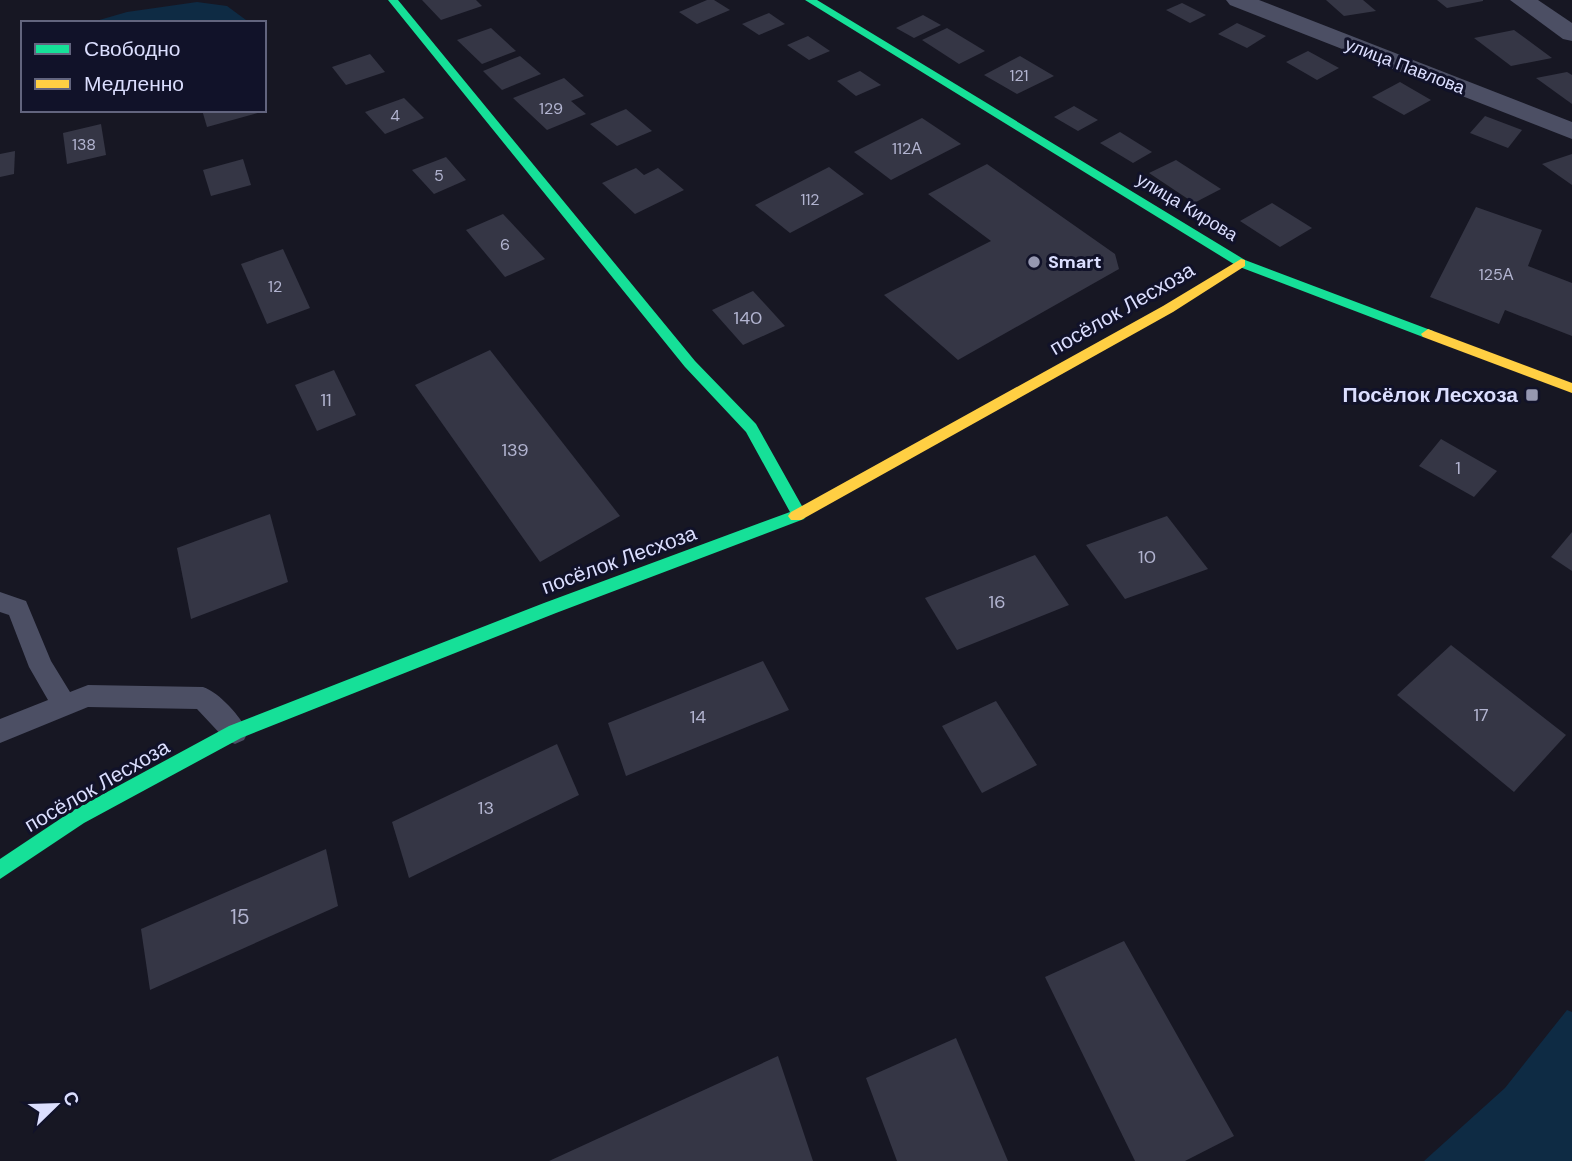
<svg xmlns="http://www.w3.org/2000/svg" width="1572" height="1161" font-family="'DM Sans',sans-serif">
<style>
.water{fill:#0e2b44}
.building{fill:#353645}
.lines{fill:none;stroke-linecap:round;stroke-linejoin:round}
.lane{fill:#4c4f64;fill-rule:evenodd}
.street{fill:#4c4f64;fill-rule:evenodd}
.fast{fill:#16e098;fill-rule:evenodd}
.slow{fill:#ffcf43;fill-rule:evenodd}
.poi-dot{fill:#9698b1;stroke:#111229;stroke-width:2.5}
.labels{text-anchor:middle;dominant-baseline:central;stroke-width:6;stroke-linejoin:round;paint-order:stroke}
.far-number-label{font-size:16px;fill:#b2b4d0}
.far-street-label{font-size:18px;fill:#dbdefe;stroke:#111229}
.far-poi-label{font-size:18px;font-weight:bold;fill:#dbdefe;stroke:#111229;text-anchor:start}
.number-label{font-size:18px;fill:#b2b4d0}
.street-label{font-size:21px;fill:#dbdefe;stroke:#111229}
.poi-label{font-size:21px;font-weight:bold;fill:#dbdefe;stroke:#111229;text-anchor:end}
.near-number-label{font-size:21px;fill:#b2b4d0}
</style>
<rect width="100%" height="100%" fill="#171723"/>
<g class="water">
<polygon points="197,2 227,6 250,23 89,23 127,12"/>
<polygon points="1567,1010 1572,1012 1572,1161 1424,1161 1505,1088"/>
</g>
<g class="building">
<polygon points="422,0 476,0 482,6 441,20"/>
<polygon points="707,0 714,0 730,10 697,24 679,12"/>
<polygon points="1326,0 1363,0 1376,11 1344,16"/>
<polygon points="1437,0 1483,0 1483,1 1447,8"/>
<polygon points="1182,3 1206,15 1190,23 1166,10"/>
<polygon points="769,13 785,24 759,35 742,24"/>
<polygon points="923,15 941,25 914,38 896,28"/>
<polygon points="1237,23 1266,36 1247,48 1218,34"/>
<polygon points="491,28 516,51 482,64 457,40"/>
<polygon points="947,28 985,51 959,64 922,40"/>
<polygon points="1514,30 1552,58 1511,66 1474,38"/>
<polygon points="808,36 830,51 809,60 787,45"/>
<polygon points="1308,51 1339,68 1317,80 1286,62"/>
<polygon points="370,54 385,72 346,85 332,67"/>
<polygon points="520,56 541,74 502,90 483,71"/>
<polygon points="1020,56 1054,76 1017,94 984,75"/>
<polygon points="860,71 881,85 856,96 837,81"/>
<polygon points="1567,72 1572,75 1572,104 1536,78"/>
<polygon points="564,78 584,96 571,101 586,114 547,130 513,98"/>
<polygon points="1400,82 1431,100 1404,115 1372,97"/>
<polygon points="404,98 424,118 385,134 365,112"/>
<polygon points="1074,106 1098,120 1078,131 1054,117"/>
<polygon points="626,109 652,131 617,146 590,124"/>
<polygon points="202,110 265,110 265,111 207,127"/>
<polygon points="1485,116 1522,130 1508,148 1470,133"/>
<polygon points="922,118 961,144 891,180 854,152"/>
<polygon points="101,124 106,155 67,164 63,133"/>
<polygon points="1120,132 1152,152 1133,163 1100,143"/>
<polygon points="15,151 14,174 0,177 0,154"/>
<polygon points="1572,154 1572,185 1542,164"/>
<polygon points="446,157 466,180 434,194 412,170"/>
<polygon points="243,159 251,185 211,196 203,170"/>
<polygon points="1176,160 1221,189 1194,203 1149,173"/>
<polygon points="987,164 1115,254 1119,269 958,360 884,295 991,241 928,194"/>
<polygon points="829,167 864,194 790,233 755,205"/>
<polygon points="636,168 644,175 658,168 684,190 635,214 602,183"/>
<polygon points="1272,203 1312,228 1280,247 1240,221"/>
<polygon points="1476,207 1542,230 1528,266 1572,283 1572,336 1505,310 1499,324 1430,297"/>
<polygon points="503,214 545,259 505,277 466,230"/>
<polygon points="283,249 310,308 267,324 241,264"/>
<polygon points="753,291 785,326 743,345 712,310"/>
<polygon points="490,350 620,516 540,562 415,385"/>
<polygon points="334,370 356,415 317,431 295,385"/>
<polygon points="1441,439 1497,471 1474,497 1419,466"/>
<polygon points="270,514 288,582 191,619 177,548"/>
<polygon points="1167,516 1208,569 1125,599 1086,545"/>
<polygon points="1572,532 1572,571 1551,557"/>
<polygon points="1035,555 1069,605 957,650 925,598"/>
<polygon points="1451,645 1566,735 1514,792 1397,695"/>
<polygon points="763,661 789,710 626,776 608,723"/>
<polygon points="996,701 1037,765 982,793 942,726"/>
<polygon points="557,744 579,795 409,878 392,822"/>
<polygon points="326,849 338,906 150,990 141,929"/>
<polygon points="1124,941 1234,1136 1185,1161 1135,1161 1045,977"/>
<polygon points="956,1038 1008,1161 897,1161 866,1078"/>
<polygon points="778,1056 813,1161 549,1161"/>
</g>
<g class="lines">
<path class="lane" d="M0,592l26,9 25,60 19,31 18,-7 115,2c17,6 37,29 45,45l-4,8 -9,4 -9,-4 -29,-31 -109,-2 -88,36v-24l48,-19 -19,-33 -20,-52 -9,-3z"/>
<g class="street">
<polygon points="1226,0 1259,0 1572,122 1572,139 1230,5"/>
<polygon points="1510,0 1538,0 1572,23 1572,41 1563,39"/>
</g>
<g class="fast">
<polygon points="388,0 398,0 695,361 756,424 807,515 804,519 556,613 241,738 84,823 0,879 0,859 72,811 229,726 544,603 790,512 746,432 685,367"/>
<polygon points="805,0 817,0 1245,260 1433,331 1435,334 1433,337 1423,337 1237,266"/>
</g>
<g class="slow">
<polygon points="1241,259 1245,260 1245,266 1173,312 801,520 791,520 788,516 791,512 1163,306"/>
<polygon points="1428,329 1572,383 1572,393 1423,337 1421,334"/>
</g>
</g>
<g class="poi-dot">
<circle cx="1034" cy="262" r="7"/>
<rect x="1525" y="388" width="14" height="14" rx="3.5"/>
</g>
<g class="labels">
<g class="far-number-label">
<text x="1019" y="75">121</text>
<text x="551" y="108">129</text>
<text x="395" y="115">4</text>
<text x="84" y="144">138</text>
<text x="907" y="148">112А</text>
<text x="439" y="175">5</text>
<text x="810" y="199">112</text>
<text x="505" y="244">6</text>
<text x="1496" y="274">125А</text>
<text x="275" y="286">12</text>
</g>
<g class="far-street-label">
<text transform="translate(1405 66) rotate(21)">улица Павлова</text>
<text transform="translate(1187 207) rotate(31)">улица Кирова</text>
</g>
<g class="far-poi-label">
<text x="1048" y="262">Smart</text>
</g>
<g class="number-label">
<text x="748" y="318">140</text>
<text x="326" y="400">11</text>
<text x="515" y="450">139</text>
<text x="1458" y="468">1</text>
<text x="1147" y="557">10</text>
<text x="997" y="602">16</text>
<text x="1481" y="715">17</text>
<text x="698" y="717">14</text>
<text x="486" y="808">13</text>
</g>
<g class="street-label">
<text transform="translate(1122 309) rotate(-30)">посёлок Лесхоза</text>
<text transform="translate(619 560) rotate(-20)">посёлок Лесхоза</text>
<text transform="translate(97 786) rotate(-30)">посёлок Лесхоза</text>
</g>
<g class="poi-label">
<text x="1518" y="395">Посёлок Лесхоза</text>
</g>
<g class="near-number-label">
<text x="240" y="917">15</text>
</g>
</g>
<rect x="21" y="21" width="245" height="91" fill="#111229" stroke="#62647e" stroke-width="2"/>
<rect x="35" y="44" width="35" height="10" fill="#16e098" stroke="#62647e" stroke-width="2"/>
<text x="84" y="56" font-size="21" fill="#dbdefe">Свободно</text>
<rect x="35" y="79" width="35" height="10" fill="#ffcf43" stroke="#62647e" stroke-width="2"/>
<text x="84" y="91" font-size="21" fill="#dbdefe">Медленно</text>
<g transform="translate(56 1105) rotate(67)" stroke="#111229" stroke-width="5" paint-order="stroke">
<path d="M0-5L12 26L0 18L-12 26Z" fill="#dbdefe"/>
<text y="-10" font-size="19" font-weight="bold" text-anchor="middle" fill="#dbdefe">С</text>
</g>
</svg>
